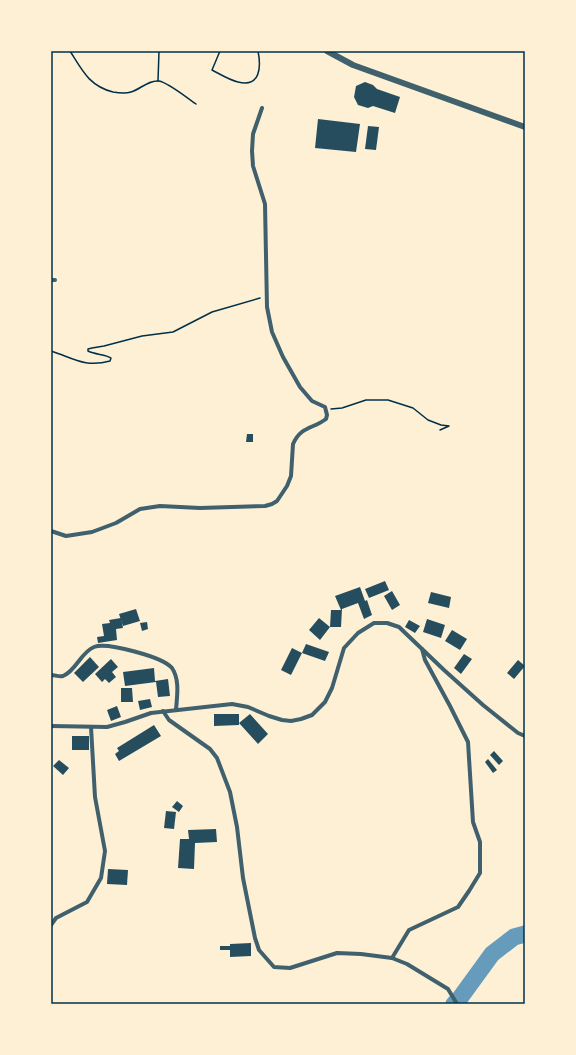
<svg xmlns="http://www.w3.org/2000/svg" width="576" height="1055" font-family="'Open Sans',sans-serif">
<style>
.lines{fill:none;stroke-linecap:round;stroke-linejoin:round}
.river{stroke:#669bbc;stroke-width:17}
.building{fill:#264d5e}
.path{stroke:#003049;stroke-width:1.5}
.minor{stroke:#3f606c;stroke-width:4}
.tertiary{stroke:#3f606c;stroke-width:6}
.neatline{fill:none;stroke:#003049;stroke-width:1.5}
</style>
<rect width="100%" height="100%" fill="#fdf0d5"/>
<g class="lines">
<polyline class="river" points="454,1004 460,998 492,954 514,937 525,934"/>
</g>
<g class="building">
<polygon points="365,82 373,85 377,89 400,97 395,113 373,106 368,108 358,105 354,97 356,86"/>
<polygon points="318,119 360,124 356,152 315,148"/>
<polygon points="368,126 379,127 376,150 365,149"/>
<polygon points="247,434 253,434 253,442 246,442"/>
<polygon points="385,581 389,590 369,598 365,589"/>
<polygon points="360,587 365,601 367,600 372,615 364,619 358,603 342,609 341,627 330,627 320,640 309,630 319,618 330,627 331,610 341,610 335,596"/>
<polygon points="392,591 400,605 392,610 384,596"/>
<polygon points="431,592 451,597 449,608 428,603"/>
<polygon points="136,609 140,621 123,626 119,614"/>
<polygon points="121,618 123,628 116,629 117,640 98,643 97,637 104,636 102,624 110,623 109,620"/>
<polygon points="427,619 445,625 441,638 423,632"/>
<polygon points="409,620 420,626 415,633 405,627"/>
<polygon points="147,622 148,629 142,631 140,623"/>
<polygon points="452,630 467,639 460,650 445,641"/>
<polygon points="306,644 329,652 325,661 302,653"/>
<polygon points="292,648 302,653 291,675 281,670"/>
<polygon points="464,654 472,659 461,674 454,668"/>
<polygon points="90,657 99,667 83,682 74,673"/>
<polygon points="111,659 118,667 112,672 116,677 109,683 105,679 102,682 95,674"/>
<polygon points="518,660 525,666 514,679 507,673"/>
<polygon points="154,668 155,681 168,679 170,696 158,697 156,682 125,686 123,672"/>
<polygon points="121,688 132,688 133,702 121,702"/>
<polygon points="150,699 152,707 140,710 138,701"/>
<polygon points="117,706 121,717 111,721 107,710"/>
<polygon points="214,714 239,714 239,725 214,726"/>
<polygon points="250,714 268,734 258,744 239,723"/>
<polygon points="154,725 161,736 119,761 115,754 119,751 117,748"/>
<rect x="72" y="736" width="17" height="14"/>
<polygon points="494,751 503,761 499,765 490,755"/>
<polygon points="488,759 497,770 493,773 485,762"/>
<polygon points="59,760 69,768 63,775 53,766"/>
<polygon points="177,801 183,806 179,812 172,807"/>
<polygon points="166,811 176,812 174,829 164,828"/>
<polygon points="216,829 217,842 195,843 194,869 178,868 180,839 189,839 188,830"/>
<polygon points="108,869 128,870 127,885 107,884"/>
<polygon points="251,943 251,956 230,957 230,950 220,950 220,946 230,946 230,944"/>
</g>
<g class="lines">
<g class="path">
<path d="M70,51c12,19 19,35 43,41 6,1 12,2 18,0 10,-3 17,-12 28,-11 10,2 28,17 37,23"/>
<path d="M220,51l-8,19c8,4 17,10 26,12 23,6 23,-16 20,-31"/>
<polyline points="158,81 159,51"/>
<path d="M51,351c22,7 34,17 59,10l1,-3c-6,-4 -15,-3 -23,-7v-2l4,-1 12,-2 38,-10 31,-4 39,-20 48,-14"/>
<polyline points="331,409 342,408 366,400 388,400 413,408 428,420 441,425 449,426 440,430"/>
</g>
<g class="minor">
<polyline points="51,280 55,280"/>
<path d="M51,531l15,5 26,-4 24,-9 24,-14 20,-3 40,2 65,-2 7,-2 5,-3 10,-15 4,-10 2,-32c8,-18 20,-15 33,-25l1,-4 -2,-8 -13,-6 -12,-14 -17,-30 -11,-25 -5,-25 -2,-103 -12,-38 -1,-15 1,-17 9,-26"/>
<path d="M51,675c4,0 8,2 12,1 13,-5 18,-24 31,-29 13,-5 69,10 78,21 8,12 5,28 4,42"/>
<polyline points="163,711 169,720 210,749 217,758 230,792 237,827 243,878 255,938 259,950 274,967 290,968 337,953 361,954 392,958 407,964 448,989 457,1004"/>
<polyline points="51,726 107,727 125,722 151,713 232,704 248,707 269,716 282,720 291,721 301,719 312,715 325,702 332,688 344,648 358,633 374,623 387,623 399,627 444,670 483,705 518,733 525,736"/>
<polyline points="51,925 56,918 87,902 101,878 105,851 95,797 91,727"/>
<polyline points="392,958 409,930 458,907 469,891 480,873 480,842 473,822 468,742 450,706 425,660 422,649"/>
</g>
<polyline class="tertiary" points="327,51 353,65 525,127"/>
</g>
<rect width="576" height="1055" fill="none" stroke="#fdf0d5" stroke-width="104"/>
<rect x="52" y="52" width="472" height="951" class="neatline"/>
</svg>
